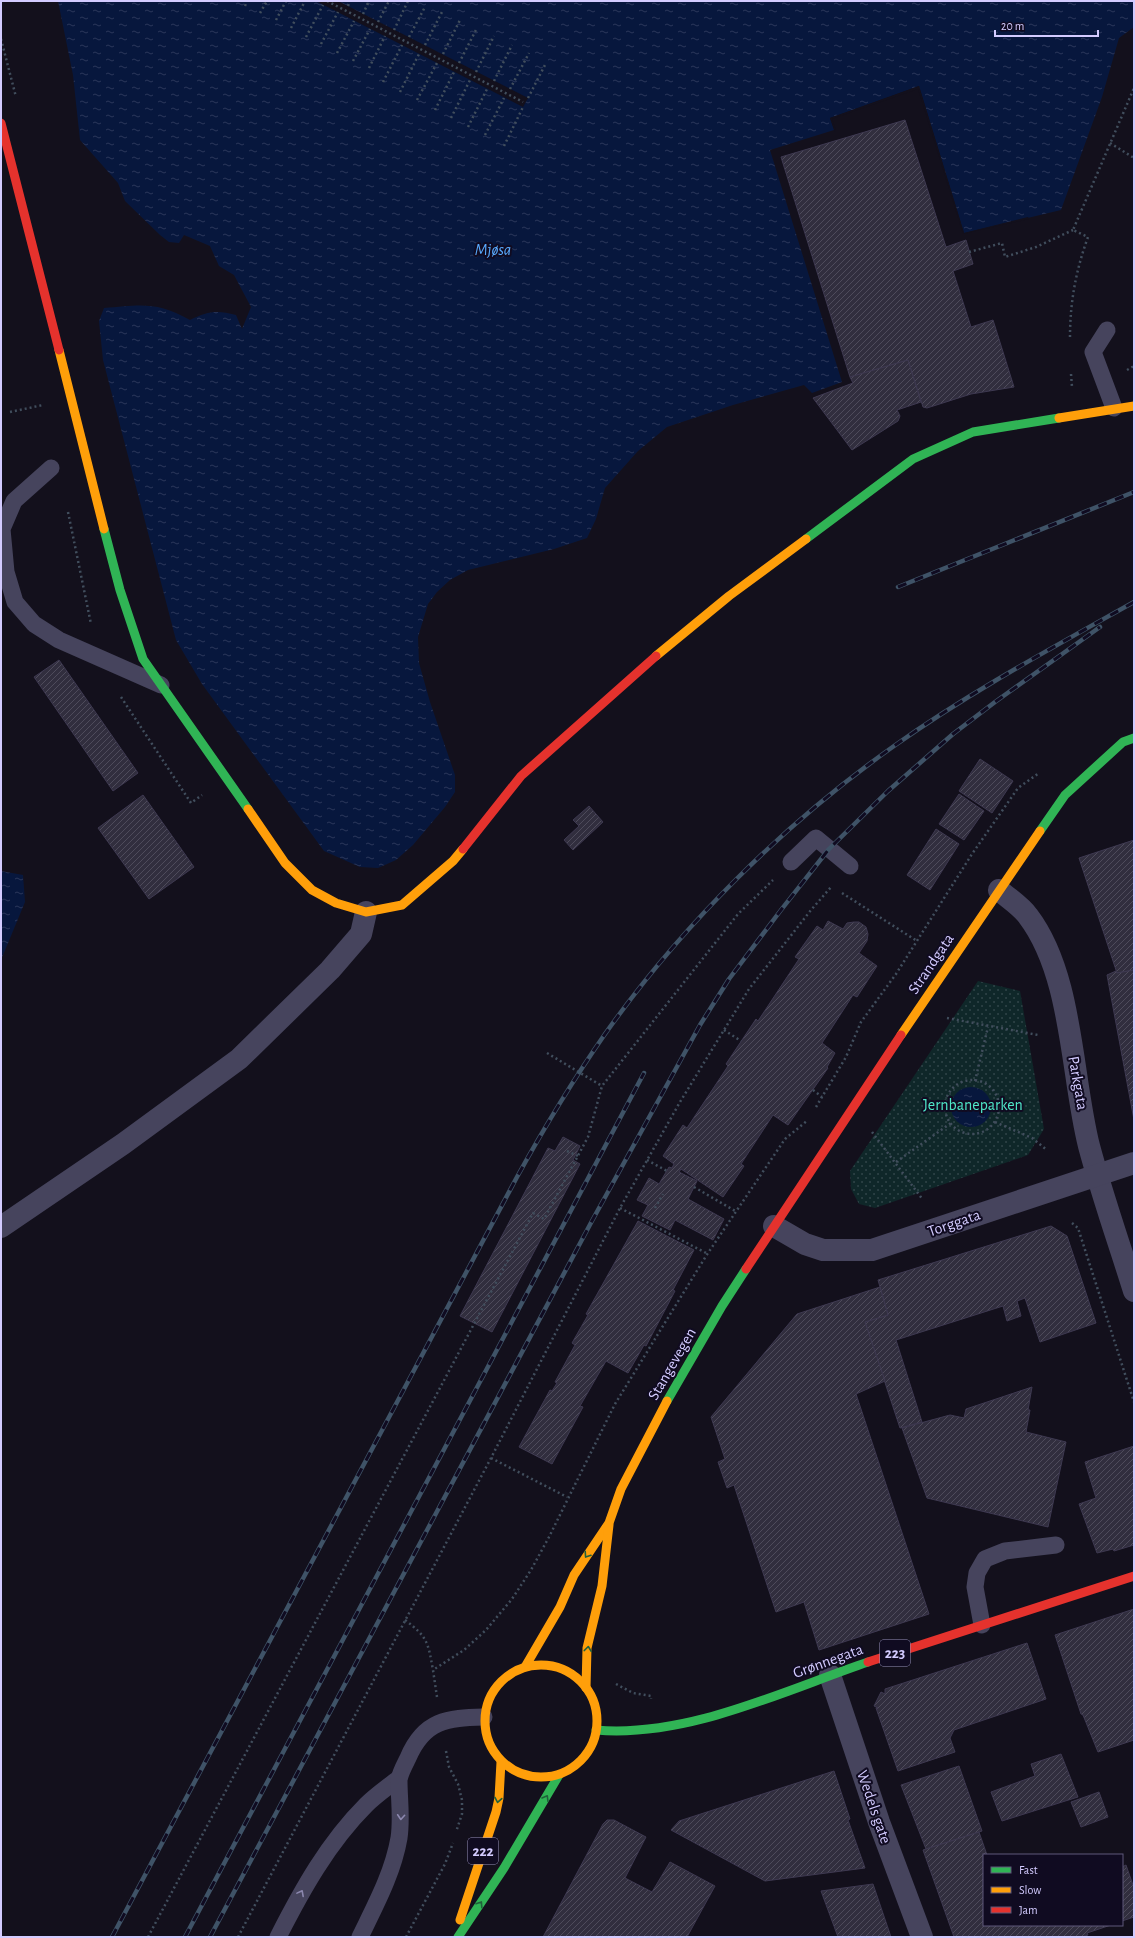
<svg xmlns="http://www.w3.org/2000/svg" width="1135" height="1938" font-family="'Alegreya Sans',sans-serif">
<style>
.park{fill:url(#park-dots)}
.water{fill:url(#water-ripples)}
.pier{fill:#13101c}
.building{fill:url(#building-hatch);stroke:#3e3951}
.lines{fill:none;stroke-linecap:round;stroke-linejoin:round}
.path{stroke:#414e5d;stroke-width:2.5;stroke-dasharray:2 3;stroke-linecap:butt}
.lane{stroke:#46445d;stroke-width:17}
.street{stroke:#46445d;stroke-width:22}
.fast{stroke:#30b455;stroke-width:9}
.slow{stroke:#ff9f0a;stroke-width:9}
.jam{stroke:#e5322d;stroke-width:9}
.rail-casing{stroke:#3f5367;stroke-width:4.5}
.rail{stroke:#100b21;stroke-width:3;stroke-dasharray:9;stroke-linecap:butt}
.oneway{stroke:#20603b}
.oneway2{stroke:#8c88ae}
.labels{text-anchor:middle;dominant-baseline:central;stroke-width:4;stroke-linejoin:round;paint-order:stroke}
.shield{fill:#100b21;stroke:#9891bc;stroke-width:1}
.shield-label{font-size:15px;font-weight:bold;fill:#d3cbff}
.street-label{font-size:16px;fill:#d3cbff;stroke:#100b21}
.park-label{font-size:16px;fill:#4fe7c8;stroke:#100b21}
.water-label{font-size:17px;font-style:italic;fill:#59abff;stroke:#100b21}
</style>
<defs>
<pattern id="park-dots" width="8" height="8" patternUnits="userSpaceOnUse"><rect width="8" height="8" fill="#0f2729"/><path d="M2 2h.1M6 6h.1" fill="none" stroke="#314549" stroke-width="1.8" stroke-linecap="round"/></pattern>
<pattern id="water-ripples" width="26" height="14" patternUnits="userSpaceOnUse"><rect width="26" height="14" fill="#07173d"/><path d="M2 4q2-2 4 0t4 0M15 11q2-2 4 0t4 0" fill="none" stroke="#2a375a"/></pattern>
<pattern id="building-hatch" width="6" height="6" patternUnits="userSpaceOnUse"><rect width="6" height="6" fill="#312e3e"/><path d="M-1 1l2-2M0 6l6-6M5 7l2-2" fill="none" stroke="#4e4b5b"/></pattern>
</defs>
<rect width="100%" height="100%" fill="#13101c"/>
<polygon class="park" points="978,981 1020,991 1044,1129 1028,1155 875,1208 859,1204 851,1189 850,1171"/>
<g class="water">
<path d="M58,1h1076v26l-15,11 -17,59 -41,113 -97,23 -45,-147 -89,32 4,12 -64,20 72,232 -30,11 -8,-8 -71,20 -66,22 -29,24 -33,37 -9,31 -9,19 -33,11 -86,21 -18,10 -13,12 -9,12 -10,33 1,26 11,39 25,73v17l-10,15 -32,38 -17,15 -18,8 -18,-1 -36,-16 -122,-167 -26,-44 -73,-280 -4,-39 5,-13c36,-3 53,-7 86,12 18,-9 27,-10 46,-5l6,14 9,-22 -17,-32 -15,-9 -9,-20 -26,-11 -5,8 -10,-1 -9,-7 -35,-34 -7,-18 -38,-43 -7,-65z"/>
<polygon points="1,871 23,875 25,902 1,960"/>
<circle cx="971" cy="1107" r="20"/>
</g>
<g class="pier">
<polygon points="316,1 338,1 528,98 523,107"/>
<polygon points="919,86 964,233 1028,217 1029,219 963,234 918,89 832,119 836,130 835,132 830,118"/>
</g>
<g class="building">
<polygon points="905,120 946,247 966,240 973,264 953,271 971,327 993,320 1014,387 971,394 927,408 923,407 908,360 850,377 781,157"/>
<polygon points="908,360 921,402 897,410 900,416 898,421 852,450 813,398 853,383 850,377"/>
<polygon points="59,660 138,773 113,791 34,677"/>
<polygon points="980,759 1013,781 992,813 959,791"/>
<polygon points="959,794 984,811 964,840 939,824"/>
<polygon points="143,795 194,867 149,899 98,828"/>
<polygon points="589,806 603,822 573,850 564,840 579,826 573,820"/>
<polygon points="936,829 959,844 930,890 907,875"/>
<polygon points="1134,840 1134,970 1117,973 1079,858"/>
<polygon points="828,921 843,929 847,923 854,922 859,922 866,927 868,934 867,941 859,953 877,966 857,997 853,995 822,1043 835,1053 827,1067 828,1068 788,1125 773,1115 741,1164 744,1166 723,1197 681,1169 679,1172 697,1181 688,1199 724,1219 713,1240 675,1220 670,1230 642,1216 648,1205 637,1200 649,1178 659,1184 669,1167 672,1168 674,1164 663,1156 683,1125 687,1128 728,1066 726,1064 756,1019 758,1021 799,959 795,957 817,926 823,930"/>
<polygon points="1134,970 1134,1120 1107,975 1116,971 1117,973"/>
<polygon points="563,1137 580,1146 573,1160 580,1164 492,1332 460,1316 548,1148 555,1151"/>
<polygon points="638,1221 694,1250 673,1290 675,1291 646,1346 644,1345 628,1373 606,1361 580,1406 583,1407 552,1464 519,1447 550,1390 552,1391 557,1383 555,1382 575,1345 572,1343 588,1315 586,1314"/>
<polygon points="1051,1226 1067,1236 1096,1323 1040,1342 1025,1298 1017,1301 1021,1316 1007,1321 1003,1306 896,1340 922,1422 900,1428 865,1322 888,1315 878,1280"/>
<polygon points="880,1287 888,1315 865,1322 885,1381 856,1394 929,1614 819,1650 804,1602 776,1612 734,1485 727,1488 718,1462 725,1459 711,1417 797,1314"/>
<polygon points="1032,1387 1028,1410 1030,1410 1026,1432 1066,1442 1048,1527 927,1498 902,1428 950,1415 964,1418 966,1409"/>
<polygon points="1134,1446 1134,1545 1114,1551 1113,1549 1097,1553 1079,1504 1096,1498 1085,1462"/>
<polygon points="1134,1609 1134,1740 1098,1752 1083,1715 1081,1714 1055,1635"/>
<polygon points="1027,1643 1046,1699 954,1730 950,1738 955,1752 898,1771 876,1708 878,1708 874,1706 881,1692 885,1694 885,1689"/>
<polygon points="1061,1754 1078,1797 1002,1821 991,1792 1035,1776 1031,1764"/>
<polygon points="959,1766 982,1831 926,1849 901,1785"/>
<polygon points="834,1771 850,1819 848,1820 865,1868 765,1881 671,1830 679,1821"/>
<polygon points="1099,1792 1108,1817 1081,1827 1071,1802"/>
<polygon points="607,1820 614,1820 646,1837 625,1878 652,1892 670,1862 715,1886 687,1937 543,1937 603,1824"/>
<polygon points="979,1832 987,1855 984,1855 984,1925 1111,1925 1087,1933 1088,1935 1082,1937 954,1937 923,1850"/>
<polygon points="1126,1865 1134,1888 1134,1917 1122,1921 1122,1867"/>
<polygon points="873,1884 891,1937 838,1937 821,1891"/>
</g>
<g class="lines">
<g class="path">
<polyline points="327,1 523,102"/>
<polyline points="245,6 247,1"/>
<polyline points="348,6 350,1"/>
<polyline points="260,13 267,1"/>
<polyline points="363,14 369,1"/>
<polyline points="276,20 286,1"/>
<polyline points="378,22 389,1"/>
<polyline points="291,28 305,1"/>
<polyline points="394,30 408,1"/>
<polyline points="306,37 323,5"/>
<polyline points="409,37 425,7"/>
<polyline points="1,39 16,97"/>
<polyline points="321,44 338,12"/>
<polyline points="425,45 443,10"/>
<polyline points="337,53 354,21"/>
<polyline points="443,54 460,20"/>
<polyline points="353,61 370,29"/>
<polyline points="459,63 477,28"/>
<polyline points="369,68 385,36"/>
<polyline points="476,72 494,36"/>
<polyline points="494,81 512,45"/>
<polyline points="383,82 402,45"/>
<polyline points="510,89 529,53"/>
<polyline points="400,92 419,54"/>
<polyline points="528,98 546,63"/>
<polyline points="417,100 437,63"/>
<polyline points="435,110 454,72"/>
<polyline points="451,118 470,80"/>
<polyline points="468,127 487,89"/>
<polyline points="485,135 504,98"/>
<polyline points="1110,143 1134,158"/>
<polyline points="504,146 523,107"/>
<polyline points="969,252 1002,243 1005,257 1036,247 1073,230"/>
<path d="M1070,337c0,-35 6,-67 18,-100l-15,-7 61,-142"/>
<polyline points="1127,370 1134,366"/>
<polyline points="1071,374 1072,387"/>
<polyline points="10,412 43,405"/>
<polyline points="68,512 91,624"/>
<polyline points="121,697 191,803 202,795"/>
<polyline points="842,893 917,941"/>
<polyline points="947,1018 1038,1035"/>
<polyline points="724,1030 741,1041"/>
<polyline points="547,1053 602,1086"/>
<circle cx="972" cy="1107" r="27"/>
<polyline points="975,1081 988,1027"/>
<polyline points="813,1090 822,1097"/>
<polyline points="816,1107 846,1057 861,1022 896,974 972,854 1018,788 1039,773"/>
<polyline points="995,1122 1032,1138 1047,1150"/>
<polyline points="872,1132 923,1200"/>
<polyline points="567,1151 578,1156"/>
<polyline points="647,1160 667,1171"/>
<polyline points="896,1162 951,1123"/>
<polyline points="694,1187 737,1212"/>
<polyline points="620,1208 708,1254"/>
<polyline points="655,1208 663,1194"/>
<polyline points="1072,1223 1078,1228 1134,1402"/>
<polyline points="491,1458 567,1497"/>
<path d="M405,1620c23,17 23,23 28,50"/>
<polyline points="616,1684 633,1693 651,1696 651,1699"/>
<polyline points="437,1697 433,1670 464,1650 486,1630 512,1599 531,1570 549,1537 615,1404 706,1256 785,1139 808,1120"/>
<polyline points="446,1751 449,1767 458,1784 462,1800 462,1814 456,1832"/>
<polyline points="148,1937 533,1213 544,1219 588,1137 602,1086 738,914 773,880"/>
<polyline points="238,1937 491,1458 620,1208 680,1102 749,989 811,910 832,886"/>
<polyline points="406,1937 445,1864 453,1843"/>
</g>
<g class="lane">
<polyline points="1107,330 1093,352 1114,408"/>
<polyline points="51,468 14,501 2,529 6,572 15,602 34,624 59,640 161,685"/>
<polyline points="791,862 816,838 850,866"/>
<polyline points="982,1625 975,1587 977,1573 985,1559 1005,1551 1056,1545"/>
<path d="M278,1937c24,-47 50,-94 88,-132 10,-10 22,-18 33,-27"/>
<path d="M360,1937c15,-31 33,-64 39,-99 3,-20 0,-38 0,-58 1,-7 6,-16 9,-22 16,-38 39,-40 76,-41"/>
</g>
<g class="street">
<path d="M999,890c9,8 22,16 29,26 45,59 43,159 61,230 13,49 30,97 45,145"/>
<polyline points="774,1226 805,1244 823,1250 872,1250 1134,1163"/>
<polyline points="1,1227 123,1144 239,1059 330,970 361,934 366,912"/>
<polyline points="830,1675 879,1822 922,1937"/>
</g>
<g class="fast">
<polyline points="104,529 120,590 143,659 248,809"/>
<polyline points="806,539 913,459 973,432 1059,418"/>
<polyline points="1040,831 1065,795 1123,742 1134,738"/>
<polyline points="667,1401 722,1306 746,1269"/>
<path d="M596,1730c91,8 187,-39 272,-68"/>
<polyline points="458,1937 504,1868 559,1775"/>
</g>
<g class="slow">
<polyline points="59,350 104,529"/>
<polyline points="1059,418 1134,406"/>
<polyline points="656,656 729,596 806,539"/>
<polyline points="248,809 285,863 312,890 336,903 366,912 402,905 453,861 463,849"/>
<polyline points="901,1035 1040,831"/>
<circle cx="541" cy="1721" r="56"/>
<polyline points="525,1667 560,1607 574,1575 609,1523 621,1489 667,1401"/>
<polyline points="586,1688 587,1648 602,1586 609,1525"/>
<polyline points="460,1920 496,1812 499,1798 501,1762"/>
</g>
<g class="jam">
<polyline points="1,123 59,350"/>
<polyline points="463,849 521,776 656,656"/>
<polyline points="746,1269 901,1035"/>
<polyline points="868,1662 1134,1576"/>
</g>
<defs>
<g id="rail">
<polyline points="898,587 1134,492"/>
<path d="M112,1937l405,-760c27,-49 56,-97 88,-143 77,-109 180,-211 289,-288 76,-54 158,-98 240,-144"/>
<polyline points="185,1937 644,1073"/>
<polyline points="210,1937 593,1219 700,1025 729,979 781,910 829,849 888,791 953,734 995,702 1100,627"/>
</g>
</defs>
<use href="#rail" class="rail-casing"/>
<use href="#rail" class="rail"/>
</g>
<defs><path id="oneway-chevron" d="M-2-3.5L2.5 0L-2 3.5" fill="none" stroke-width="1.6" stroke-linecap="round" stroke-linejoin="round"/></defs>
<g class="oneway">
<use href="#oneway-chevron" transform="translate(587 1555) rotate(124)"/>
<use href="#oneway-chevron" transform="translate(588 1649) rotate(-83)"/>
<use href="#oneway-chevron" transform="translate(546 1798) rotate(-59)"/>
<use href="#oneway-chevron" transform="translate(498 1800) rotate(100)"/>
<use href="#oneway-chevron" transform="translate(480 1904) rotate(-57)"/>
</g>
<g class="oneway2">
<use href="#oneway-chevron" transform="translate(401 1817) rotate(94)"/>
<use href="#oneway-chevron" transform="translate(301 1893) rotate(-62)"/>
</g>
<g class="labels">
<g class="shield">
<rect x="880" y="1640" width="30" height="26" rx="3"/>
<rect x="468" y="1838" width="30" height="26" rx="3"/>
</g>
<g class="shield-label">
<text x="895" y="1653">223</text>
<text x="483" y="1851">222</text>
</g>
<g class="street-label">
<text transform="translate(931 964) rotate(-56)">Strandgata</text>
<text transform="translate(1078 1083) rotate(80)">Parkgata</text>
<text transform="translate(954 1223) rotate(-19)">Torggata</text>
<text transform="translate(672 1364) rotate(-60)">Stangevegen</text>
<text transform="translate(828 1661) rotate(-20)">Grønnegata</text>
<text transform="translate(874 1807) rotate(71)">Wedels gate</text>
</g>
<g class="park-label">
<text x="973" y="1105">Jernbaneparken</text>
</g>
<g class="water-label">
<text x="493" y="249">Mjøsa</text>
</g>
</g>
<rect width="1135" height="1938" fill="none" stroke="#d3cbff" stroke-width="4"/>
<rect x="983" y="1854" width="140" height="72" fill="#100b21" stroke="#5e587a"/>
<rect x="991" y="1867" width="20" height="6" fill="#30b455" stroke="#5e587a"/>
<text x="1019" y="1874" font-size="12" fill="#d3cbff">Fast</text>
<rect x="991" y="1887" width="20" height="6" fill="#ff9f0a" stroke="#5e587a"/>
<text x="1019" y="1894" font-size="12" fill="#d3cbff">Slow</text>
<rect x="991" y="1907" width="20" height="6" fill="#e5322d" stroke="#5e587a"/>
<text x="1019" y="1914" font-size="12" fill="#d3cbff">Jam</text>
<path d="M995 30v6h103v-6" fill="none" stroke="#d3cbff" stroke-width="2"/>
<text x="1001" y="30" font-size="12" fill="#d3cbff" stroke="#100b21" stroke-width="3" paint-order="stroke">20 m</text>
</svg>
